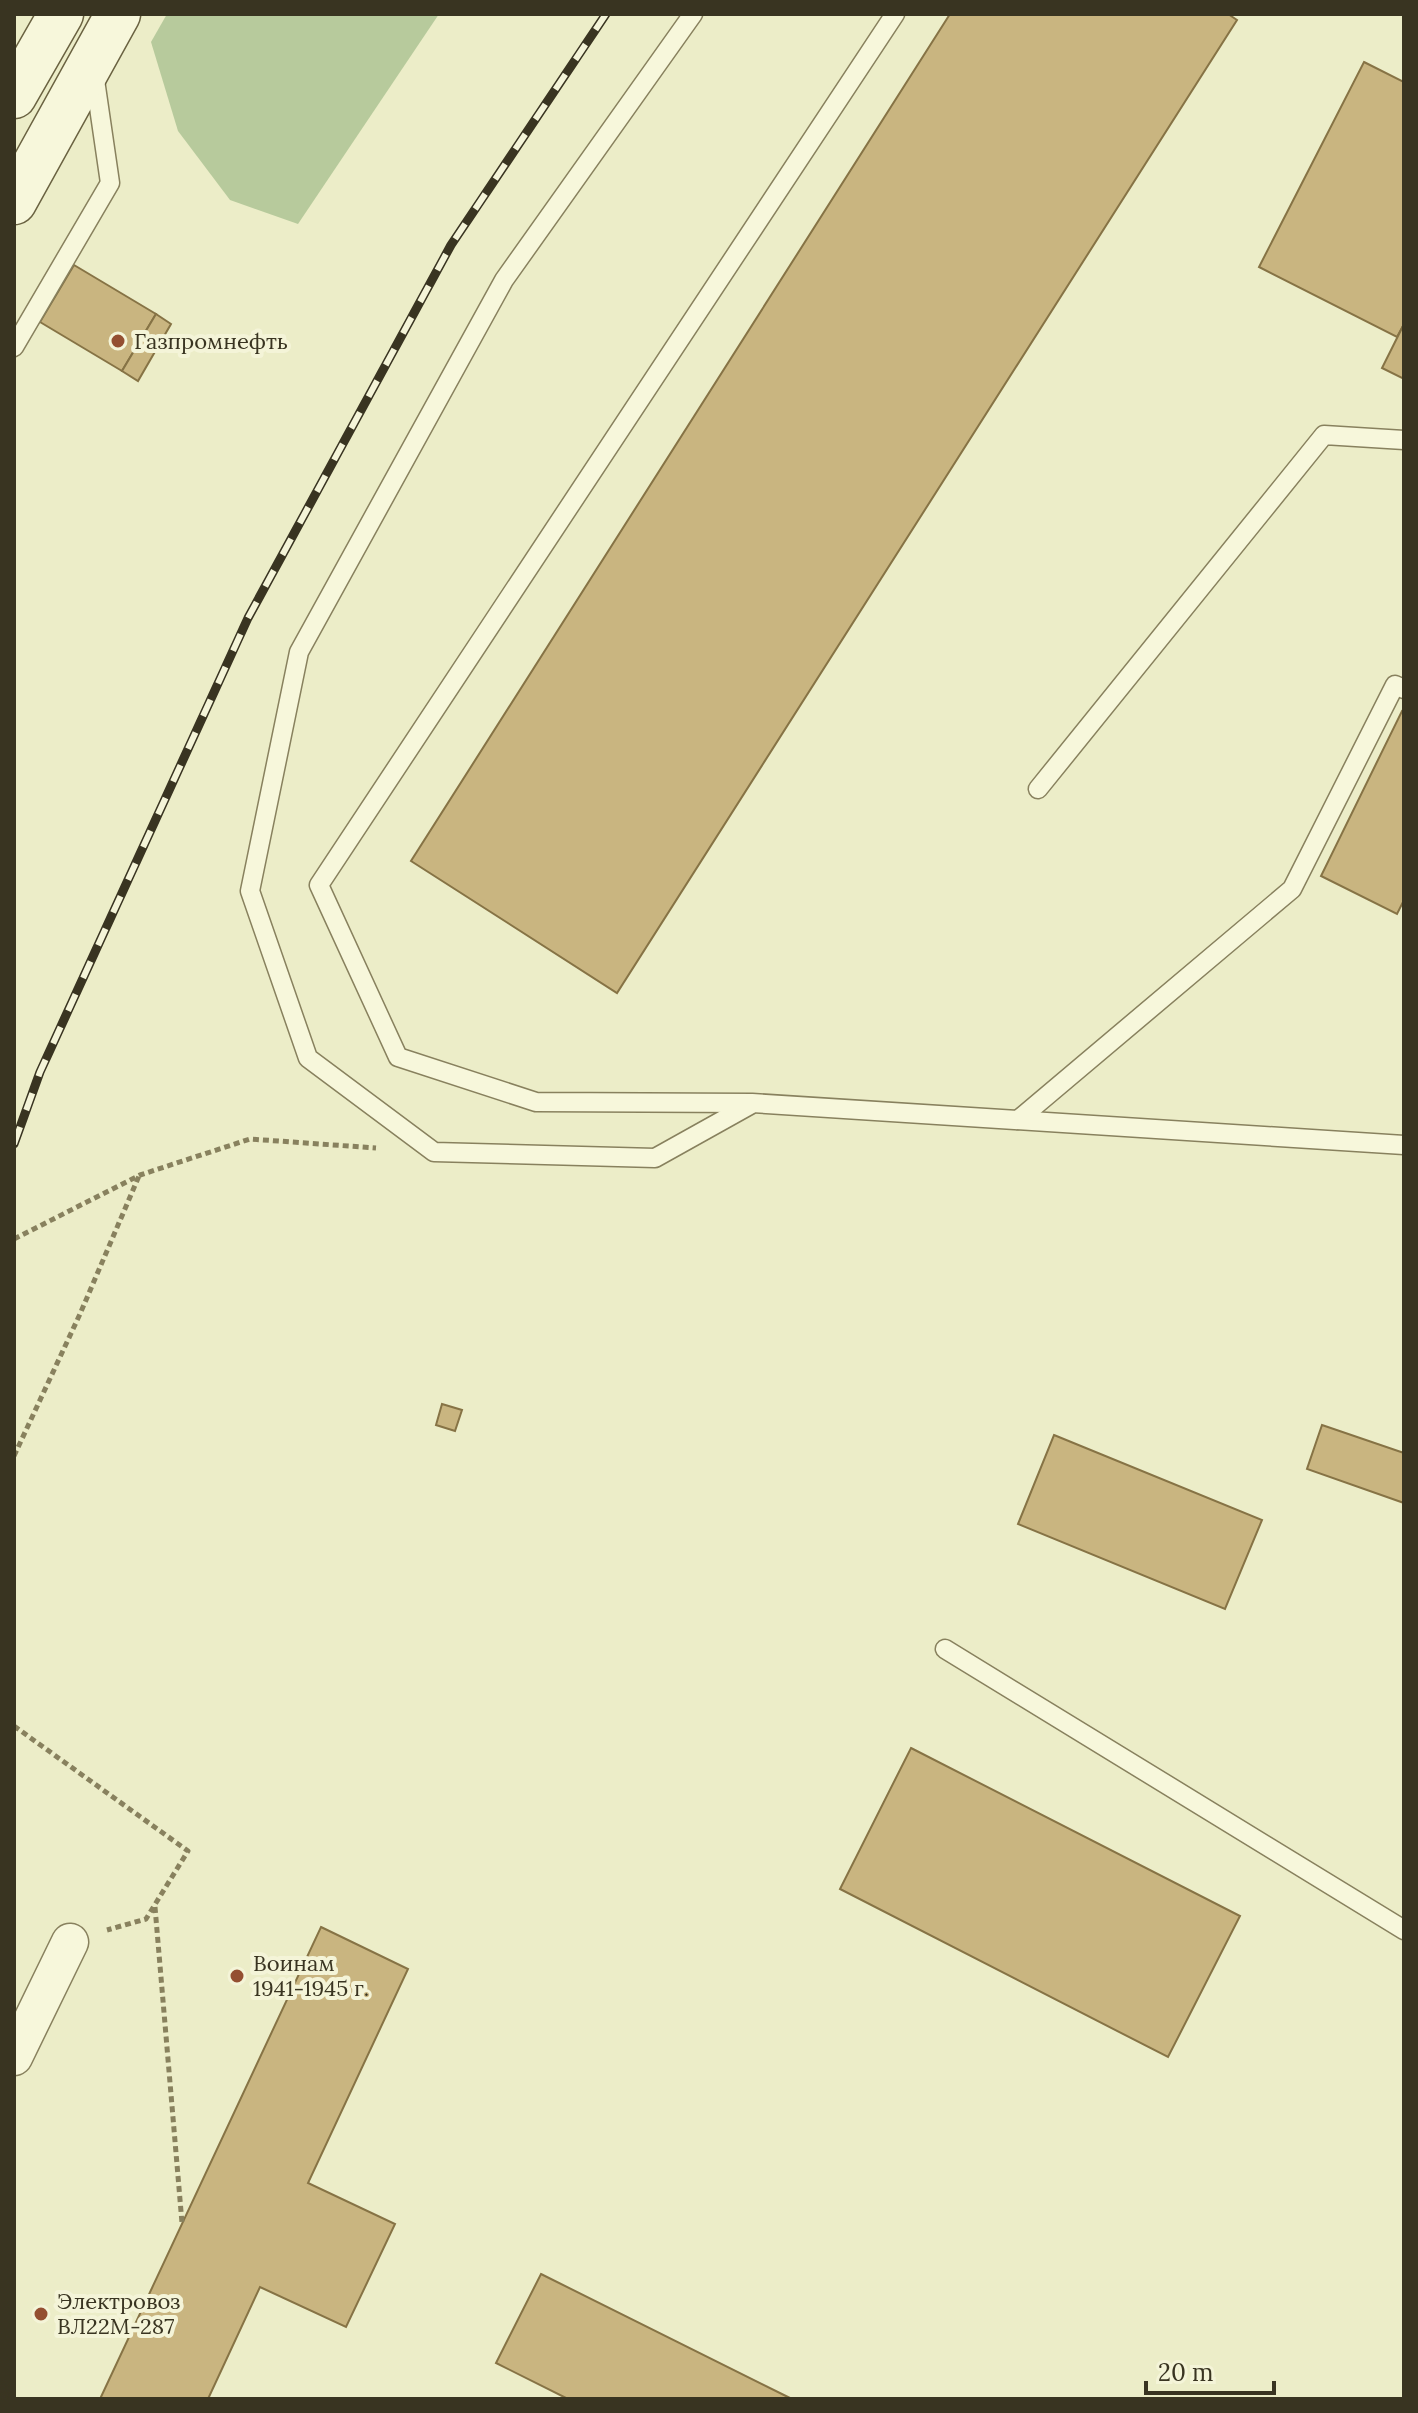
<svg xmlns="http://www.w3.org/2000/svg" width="1418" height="2413" font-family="Lora,serif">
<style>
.green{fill:#b7ca9c}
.building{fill:#c9b580;stroke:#867345;stroke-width:2}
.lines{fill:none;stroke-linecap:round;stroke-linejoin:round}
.service-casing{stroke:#88815e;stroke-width:21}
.minor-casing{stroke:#88815e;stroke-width:39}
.secondary-casing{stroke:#6a6241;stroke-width:47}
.path{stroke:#88815e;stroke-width:5;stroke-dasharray:6 4;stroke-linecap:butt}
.service{stroke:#f7f7db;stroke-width:18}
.minor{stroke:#f7f7db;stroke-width:36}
.secondary{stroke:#f7f7db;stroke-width:44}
.rail-casing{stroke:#393421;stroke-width:9}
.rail{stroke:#f4f4d8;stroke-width:6;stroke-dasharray:18;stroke-linecap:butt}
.poi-dot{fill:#944f31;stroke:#f4f4d8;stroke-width:3}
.labels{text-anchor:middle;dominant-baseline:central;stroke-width:8;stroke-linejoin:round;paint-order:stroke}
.poi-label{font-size:22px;fill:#393421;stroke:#f4f4d8;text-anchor:start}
</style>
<rect width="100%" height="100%" fill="#ecedc8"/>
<polygon class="green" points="167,14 439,14 298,224 230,200 178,131 151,42"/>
<g class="building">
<polygon points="950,14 1228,14 1237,20 617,993 411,861"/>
<polygon points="1364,62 1404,82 1404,324 1397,337 1259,267"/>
<polygon points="74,265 156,314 122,371 40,322"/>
<polygon points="156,314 171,324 138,381 122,371"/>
<polygon points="1404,324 1404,379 1382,368"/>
<polygon points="1402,711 1404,712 1404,900 1397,914 1321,876"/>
<polygon points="442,1404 462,1410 455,1431 436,1425"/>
<polygon points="1322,1425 1404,1453 1404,1503 1307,1469"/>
<polygon points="1054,1435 1262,1520 1225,1609 1018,1524"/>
<polygon points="911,1748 1240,1916 1168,2057 840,1889"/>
<polygon points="321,1927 408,1969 308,2183 395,2224 346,2327 260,2287 208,2399 100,2399"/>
<polygon points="541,2274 792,2399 568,2399 496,2363"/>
</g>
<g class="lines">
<defs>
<g id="service">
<polyline points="693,14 504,280 299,652 250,891 308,1058 434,1152 655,1158 750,1105"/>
<polyline points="895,14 319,885 398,1057 536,1102 752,1103 1404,1145"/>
<polyline points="14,347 110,183 94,73"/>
<polyline points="1038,789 1324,435 1404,440"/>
<polyline points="1018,1120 1292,889 1395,685 1404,689"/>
<polyline points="945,1649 1404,1930"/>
</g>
<polyline id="minor" points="14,2057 70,1942"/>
<g id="secondary">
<polyline points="14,96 61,14"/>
<polyline points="14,202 118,14"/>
</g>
</defs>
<use href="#service" class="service-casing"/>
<use href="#minor" class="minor-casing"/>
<use href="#secondary" class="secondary-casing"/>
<g class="path">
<polyline points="14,1239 140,1175 250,1139 376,1148"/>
<polyline points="14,1456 80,1314 139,1176"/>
<polyline points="14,1726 188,1851 146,1919 107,1930"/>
<polyline points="155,1907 182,2223"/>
</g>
<use href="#service" class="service"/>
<use href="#minor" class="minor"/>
<use href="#secondary" class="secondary"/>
<defs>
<polyline id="rail" points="14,1144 40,1072 248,618 451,245 606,14"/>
</defs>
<use href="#rail" class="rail-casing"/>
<use href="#rail" class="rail"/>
</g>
<g class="poi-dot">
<circle cx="118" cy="341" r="8"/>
<circle cx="237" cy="1976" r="8"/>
<circle cx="41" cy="2314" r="8"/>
</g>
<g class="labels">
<g class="poi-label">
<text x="134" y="341">Газпромнефть</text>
<text x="253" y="1963">Воинам<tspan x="253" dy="25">1941-1945 г.</tspan></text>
<text x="57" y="2301">Электровоз<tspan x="57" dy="25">ВЛ22М-287</tspan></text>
</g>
</g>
<rect width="1418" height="2413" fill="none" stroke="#393421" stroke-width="32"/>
<path d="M1146 2381v12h128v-12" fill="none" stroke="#393421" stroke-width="4"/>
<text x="1158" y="2381" font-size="24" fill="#393421" stroke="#f4f4d8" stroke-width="6" paint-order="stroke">20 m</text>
</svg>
